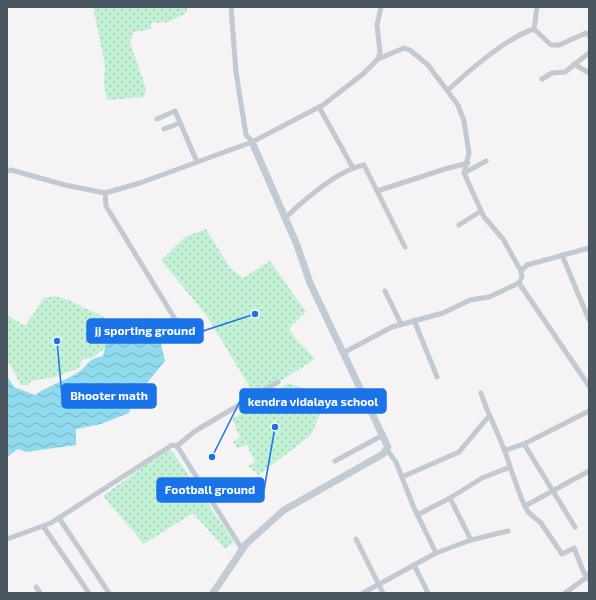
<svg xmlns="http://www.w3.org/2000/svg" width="596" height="600" font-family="'Exo 2',sans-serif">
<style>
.grass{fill:url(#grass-dots)}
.water{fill:url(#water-waves)}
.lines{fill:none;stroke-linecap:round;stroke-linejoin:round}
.street{stroke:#c1cad2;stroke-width:5}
.secondary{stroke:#c1cbd6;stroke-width:7}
.leader{fill:none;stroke:#1a73e8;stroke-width:1.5}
.callout-dot{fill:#1a73e8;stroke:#fff;stroke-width:1.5}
.callout{fill:#1a73e8;stroke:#1a73e8;stroke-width:1.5}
.callout-label{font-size:12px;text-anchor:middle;font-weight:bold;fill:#fff}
</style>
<defs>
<pattern id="grass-dots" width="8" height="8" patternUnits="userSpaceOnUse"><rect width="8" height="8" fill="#c3f1d5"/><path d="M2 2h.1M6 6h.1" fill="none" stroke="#a0c6b0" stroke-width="1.8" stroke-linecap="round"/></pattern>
<pattern id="water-waves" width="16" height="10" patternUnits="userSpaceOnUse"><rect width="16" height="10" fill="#90daee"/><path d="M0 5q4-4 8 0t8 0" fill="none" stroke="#78b4c4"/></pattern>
</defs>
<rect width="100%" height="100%" fill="#f5f3f3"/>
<g class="grass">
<path d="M93,7h95l-2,6 -17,9 -18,1v6l-17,3 -4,10 16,47 -2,8c-13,0 -24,3 -37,3l-3,-16 1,-19z"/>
<polygon points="206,229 230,268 243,278 270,261 306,312 289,329 296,339 315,359 256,397 206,315 161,260 185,237"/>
<polygon points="55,296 66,299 104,317 110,334 105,348 91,359 85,358 81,362 79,368 55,377 31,381 28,385 21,385 7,359 7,315 25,326 44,298"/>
<path d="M288,383c23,7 23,10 32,31l-9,21 -52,40 -11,-9 7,-4 -8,-17 -10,3 -4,-6 7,-5 -8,-18z"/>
<polygon points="166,450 172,451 234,542 225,549 193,513 144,544 103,496"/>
</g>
<path class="water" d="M144,318l13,8 8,35 -32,39 -4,13 -28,11 -25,5v16l-50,7 -8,-3 -11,8v-81l7,11 21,8c14,-10 31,-14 45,-24 11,-9 7,-11 23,-15l3,-13z"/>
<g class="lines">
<g class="street">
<polyline points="231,7 236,72 246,135 253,142"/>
<polyline points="537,7 534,29 551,45 559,45 586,33 589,36"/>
<polyline points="574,64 589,73"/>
<polyline points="542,79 552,73 565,72 589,53"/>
<path d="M448,90c19,-18 61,-54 86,-61"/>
<polyline points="319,107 353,168"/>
<polyline points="157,119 175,111 176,113 197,162"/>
<polyline points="164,129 180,123"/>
<polyline points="7,171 11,170 65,185 105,193 140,183 252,142 323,105 363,74 378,59 380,52 377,25 381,7"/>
<polyline points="464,173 486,161"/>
<polyline points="377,191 445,169 468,163"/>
<polyline points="105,193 106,206 186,337"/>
<path d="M285,218c19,-18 52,-48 79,-53l41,82"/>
<polyline points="459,225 481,211"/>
<polyline points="562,255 589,320"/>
<polyline points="521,271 527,265 589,248"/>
<polyline points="519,283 589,386"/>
<polyline points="385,291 401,324"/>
<polyline points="414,320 437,377"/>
<polyline points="343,353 392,327 443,313 470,300 489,297 519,283 522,277 521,271 503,239 484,217 464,173 469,153 464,121 458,105 428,65 410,50 404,48 378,59"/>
<path d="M481,393c8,26 22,47 29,74"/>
<polyline points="524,444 575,527"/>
<polyline points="177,446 195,431 278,382"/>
<polyline points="387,450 396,462 414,508 436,553 471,540 450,498 417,515"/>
<polyline points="506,450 524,444 589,411"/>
<polyline points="335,461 383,435"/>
<polyline points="402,477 459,452 489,416"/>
<polyline points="450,498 482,478 510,467 522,500 528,512 541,523 562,554 574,548 584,573 589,576"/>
<polyline points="525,506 589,471"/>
<polyline points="59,518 109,593"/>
<polyline points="43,526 89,593"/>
<polyline points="7,539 51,523 172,445 177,446 242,549"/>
<polyline points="356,539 383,593"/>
<polyline points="471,540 508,531"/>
<polyline points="414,565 428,593"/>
<polyline points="36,587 40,593"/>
<polyline points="363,593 436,553"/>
<polyline points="565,593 587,577 589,579"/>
</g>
<polyline class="secondary" points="213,593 246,544 284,510 383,454 388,447 310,283 297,245 252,142"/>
</g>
<path class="leader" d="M255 314L203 331M57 341L62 396M212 457L240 401M275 427L264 490"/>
<g class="callout-dot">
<circle cx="255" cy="314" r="4"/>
<circle cx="57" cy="341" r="4"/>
<circle cx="212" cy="457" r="4"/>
<circle cx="275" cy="427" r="4"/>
</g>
<g class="callout">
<rect x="87" y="319" width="116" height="24" rx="4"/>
<rect x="62" y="384" width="94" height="24" rx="4"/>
<rect x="240" y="389" width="146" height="24" rx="4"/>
<rect x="157" y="478" width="107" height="24" rx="4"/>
</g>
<g class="callout-label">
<text x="145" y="335">jj sporting ground</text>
<text x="109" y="400">Bhooter math</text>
<text x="313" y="406">kendra vidalaya school</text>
<text x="210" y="494">Football ground</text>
</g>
<rect width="596" height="600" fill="none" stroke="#4a5661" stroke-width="16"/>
</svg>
